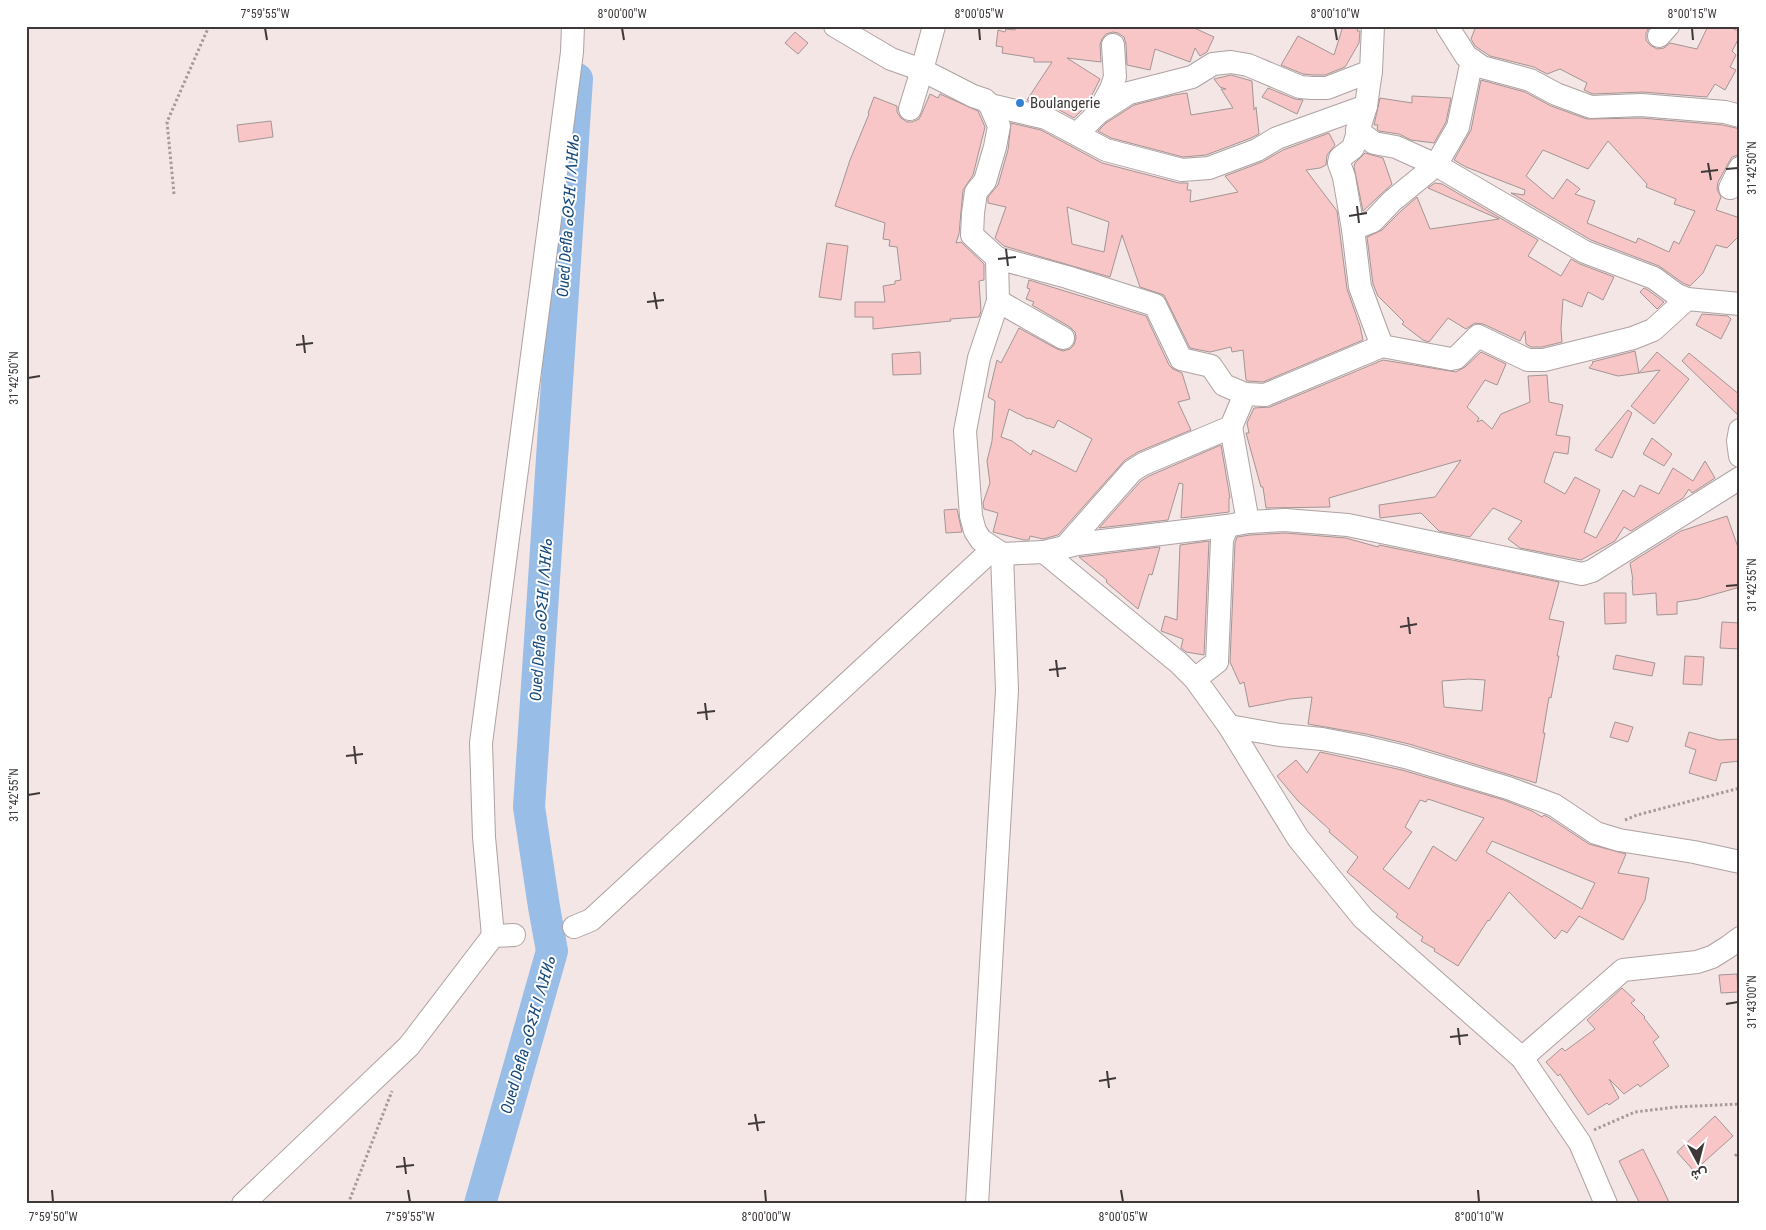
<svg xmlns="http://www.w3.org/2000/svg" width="1766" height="1230" font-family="'Roboto Condensed',Vazirmatn,'Noto Sans Tifinagh',sans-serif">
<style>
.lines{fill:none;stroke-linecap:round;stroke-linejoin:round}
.river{stroke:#98bde7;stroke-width:32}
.building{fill:#f8c6c7;stroke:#a39595;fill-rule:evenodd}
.minor-casing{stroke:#afa1a1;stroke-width:24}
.path{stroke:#a59a9a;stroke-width:3;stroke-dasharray:2.5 2.5;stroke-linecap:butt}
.minor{stroke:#fff;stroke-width:22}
.ticks{fill:none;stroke:#3e3838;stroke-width:2}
.poi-dot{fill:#3381d1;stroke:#fff;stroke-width:2}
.labels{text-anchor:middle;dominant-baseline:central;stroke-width:4;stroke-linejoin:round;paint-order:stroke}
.poi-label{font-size:15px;fill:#3e3838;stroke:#fff;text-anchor:start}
.water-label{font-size:16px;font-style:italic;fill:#14487b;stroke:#fff}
.neatline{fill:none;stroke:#3e3838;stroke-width:2}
.ticks-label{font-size:12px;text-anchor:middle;fill:#3e3838}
</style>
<rect width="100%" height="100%" fill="#f5e6e6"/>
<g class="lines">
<polyline class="river" points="480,1204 552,951 544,907 529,807 577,79"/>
</g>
<g class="building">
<polygon points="1016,26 1190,26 1214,37 1207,52 1200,56 1195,48 1190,62 1155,49 1150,70 1127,65 1126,44 1124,37 1118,33 1113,32 1106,34 1102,39 1100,45 1101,62 1067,58 1100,79 1087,105 1074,118 1052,106 1027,100 1052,62 1034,62 1034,58 1002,53 1003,47 996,46 998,30 1005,32 1006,29 1015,30"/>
<polygon points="1343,26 1359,26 1357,31 1360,31 1359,43 1345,67 1325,75 1313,75 1303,74 1281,65 1298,36 1334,55"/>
<polygon points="1476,26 1650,26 1646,33 1646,40 1650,45 1657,49 1664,48 1670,43 1697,49 1708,26 1728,26 1740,32 1740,36 1732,51 1736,55 1730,67 1736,70 1725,90 1715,84 1707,97 1642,92 1593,94 1584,90 1587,83 1560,69 1547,74 1534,67 1490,56 1475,46 1471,39"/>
<polygon points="795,32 808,43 798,54 785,43"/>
<polygon points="1231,75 1252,81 1254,110 1256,107 1259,134 1251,138 1206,155 1183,157 1111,138 1098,131 1106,123 1134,105 1174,95 1187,93 1191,115 1233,108 1221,89 1226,89 1220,87 1214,79"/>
<path d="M1481,80l44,12 26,14 36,13 54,-1 82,7 17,4v23l-2,3 -6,2 -3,5 -11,20 -1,7 4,8 -5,13 24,8v17l-13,13 -11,-3 -13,28 -13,13 -7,-3 -24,-17 -68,-26 -80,-47 13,2 1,-5 -59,-23 -12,-7 17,-30zM1608,141l39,43 -1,3 30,12 -2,5 21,7 -16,33 -5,-3 -5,11 -31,-14 -2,5 -49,-20 8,-22 -20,-7 5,-5 -13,-10 -14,20 -27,-23 17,-26 45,19z"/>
<polygon points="1268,88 1295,99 1303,100 1297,114 1262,97"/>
<polygon points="930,94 938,98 940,94 978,111 985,127 973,175 963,190 959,234 956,243 961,242 984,264 984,280 979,281 981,311 979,317 950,319 951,321 873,329 873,317 855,317 855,302 885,302 883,286 895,284 895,281 901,280 897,247 889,246 890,240 883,239 885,223 835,206 850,160 869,114 868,113 874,97 897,106 897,112 901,118 907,122 912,122 919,119 922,113"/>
<polygon points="1412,96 1451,98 1446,122 1434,143 1411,140 1399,134 1379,131 1377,129 1378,125 1374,125 1380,98 1412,103"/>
<polygon points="271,121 273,137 239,142 237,125"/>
<path d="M1011,123l30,7 61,33 77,20h9l-1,7h4l-1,12 48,-10 -13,-16 37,-14 21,-12 46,-17 6,12 -8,10 -1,10 -6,3 -14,2 31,41 10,78 13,37 3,14 -100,42 -15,-1 -2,-1 -3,-30 -11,2 -1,-5 -21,5 -20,-4 -26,-53 -24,-8 -18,-52 -12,42 -106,-31 -9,-8 11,-31 -18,-4v-6l10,-12 10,-35zM1067,207l42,15 -5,30 -32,-8z"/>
<polygon points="1365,153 1383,158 1392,184 1363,211 1354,167 1355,163"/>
<polygon points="1435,183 1442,184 1538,240 1528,256 1561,276 1571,259 1580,264 1614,277 1603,300 1588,292 1582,307 1563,299 1561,329 1562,342 1542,347 1531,347 1526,344 1525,331 1520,341 1483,324 1475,323 1466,329 1448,318 1429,342 1423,340 1402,324 1404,322 1378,296 1373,284 1367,237 1382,230 1401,211 1417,197 1430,229 1499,219 1428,188"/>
<polygon points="827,243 848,246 841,300 819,297"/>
<path d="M1029,280l117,36 23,49 4,4 9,4 8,26 -12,3 13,28 -53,22 -13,8 -67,75 -15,4 -13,-3 -1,4h-5l-31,-8 5,-19 -14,-4 -1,-6 7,-20 -3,-22 5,-20 3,-40 -7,-4 9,-37 4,3 18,-35 38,21 6,2 7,-2 4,-4 2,-7 -1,-6 -5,-5 -38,-22 2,-3 -8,-3 4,-10 -3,-1zM1009,409l19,10 1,-1 25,10 4,-8 34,19 -16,33 -43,-22 -2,5 -19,-14 -11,-4z"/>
<polygon points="1644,288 1648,290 1664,302 1657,309 1640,292"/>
<polygon points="1702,314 1728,316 1731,319 1721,339 1696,325"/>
<polygon points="1635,351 1639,373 1657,352 1689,379 1654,424 1631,406 1660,370 1618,376 1589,368 1593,363 1592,362"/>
<polygon points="920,352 921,374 893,375 892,354"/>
<polygon points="1481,352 1506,364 1497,385 1485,380 1467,407 1479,418 1477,422 1482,420 1492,429 1501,414 1530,402 1528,376 1547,375 1549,402 1563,405 1556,435 1570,437 1568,454 1554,452 1544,482 1565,494 1575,477 1600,490 1584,532 1596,538 1623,490 1634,497 1640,485 1659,494 1673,468 1693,481 1705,461 1715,478 1692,493 1689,489 1683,498 1631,531 1624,527 1615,541 1581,560 1520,548 1508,539 1522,521 1493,508 1470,537 1439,531 1421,513 1380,518 1379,505 1435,497 1461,460 1329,498 1330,507 1266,508 1263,487 1261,487 1246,433 1249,433 1247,423 1254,408 1270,407 1383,360 1456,372 1465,367"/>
<polygon points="1689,353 1740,395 1740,417 1682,361"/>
<polygon points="1628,410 1632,413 1612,458 1595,450"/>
<polygon points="1652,438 1672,454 1664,466 1643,454"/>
<polygon points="1221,445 1230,498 1229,498 1229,512 1181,518 1183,484 1179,483 1168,520 1099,528 1141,481 1149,476"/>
<polygon points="957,509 962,532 946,533 944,510"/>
<polygon points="1727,516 1740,553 1740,587 1698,599 1677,602 1677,614 1657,615 1656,593 1633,595 1632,580 1633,580 1630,563 1681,531"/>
<path d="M1285,533l61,5 32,9 1,-2 180,37 -10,37 15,3 -7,34h2l-8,42 -2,-1 -6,36h2l-9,50 -127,-39 -43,-10 -58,-10 4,-27 -22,2 -41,8 -5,-25 -4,2 -10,-22 5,-119 2,-6 13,-2zM1469,679l16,1 -3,31 -38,-4 -2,-26z"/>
<polygon points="1209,541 1204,655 1186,652 1181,648 1183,639 1161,631 1165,616 1177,620 1180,545"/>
<polygon points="1160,547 1152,575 1149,574 1138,609 1106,582 1107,580 1079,557"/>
<polygon points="1604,593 1626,593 1626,623 1605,624"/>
<polygon points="1722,622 1740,623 1740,649 1720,648"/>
<polygon points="1616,655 1655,663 1652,676 1613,669"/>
<polygon points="1685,656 1704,657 1702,685 1683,684"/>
<polygon points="1615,722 1633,727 1628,742 1610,737"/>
<polygon points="1689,732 1719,740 1740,739 1740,761 1721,763 1716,781 1689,773 1696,750 1685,746"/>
<path d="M1320,752l82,18 102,30 28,11 10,6 2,-2 4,2 41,27 37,10 -8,19 31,5 -4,22 -22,40 -44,-24 -12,17 -5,-3 -7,9 -46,-47 -20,29 -1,-1 -30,46 -24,-15 1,-2 -14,-8 2,-4 -27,-20 2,-3 -51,-42 11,-15 -29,-25 1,-2 -32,-29 -21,-25 19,-16 11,13zM1428,799l56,19 -28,43 -23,-15 -24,43 -26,-20 29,-37 -7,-5 15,-27 6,2zM1492,841l103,42 -13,26 -96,-57z"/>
<polygon points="1737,974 1738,992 1721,993 1719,975"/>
<polygon points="1622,988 1635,1000 1631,1003 1645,1017 1644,1018 1659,1037 1653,1042 1669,1066 1640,1087 1638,1084 1624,1094 1609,1079 1619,1098 1609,1105 1607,1103 1588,1115 1560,1074 1558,1076 1546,1062 1562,1048 1565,1051 1595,1029 1587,1020"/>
<polygon points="1715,1116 1733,1136 1694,1171 1677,1152"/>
<polygon points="1643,1149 1659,1181 1670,1204 1640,1204 1619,1161"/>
</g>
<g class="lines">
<defs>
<g id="minor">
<polyline points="835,26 891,59 922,70 910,109"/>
<polyline points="934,26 922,70 973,96 985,100 990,105 999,126 995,147 985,181 976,192 973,213 972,235 997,258 998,301 979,358 965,431 971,516 975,531 981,540 1002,554 1044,552 1179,663 1195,679 1229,726 1298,838 1363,918 1522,1058 1580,1143 1606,1204"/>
<polyline points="1447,26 1466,56 1482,67 1530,80 1556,94 1591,107 1641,105 1725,112 1740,116"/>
<polyline points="1659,36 1668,26"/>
<polyline points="990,105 1046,118 1106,150 1182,170 1209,168 1257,150 1277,138 1366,106"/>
<polyline points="1098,113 1111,89 1115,77 1113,45"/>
<polyline points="1357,130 1374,143 1396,147 1436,165 1458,127 1472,60"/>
<polyline points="1077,134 1098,113 1129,93 1192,77 1213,64 1231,62 1248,65 1300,87 1312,88 1327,88 1371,71"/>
<polyline points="1730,188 1740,168"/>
<polyline points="1353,229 1373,221 1392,201 1436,165 1585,252 1654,278 1677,295 1687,299 1740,304"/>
<polyline points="997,258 1067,277 1155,305 1181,359 1211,366 1224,385 1245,394"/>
<polyline points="998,301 1063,338"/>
<polyline points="1382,346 1451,359 1456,358 1478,336 1528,360 1544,360 1633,338 1653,330 1687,299"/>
<polyline points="1231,427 1248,522"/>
<polyline points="1740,430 1738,441 1740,456"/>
<polyline points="1065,547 1077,544 1227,526 1248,522 1285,520 1348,525 1582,574 1592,571 1740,478"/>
<polyline points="1044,552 1065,547 1132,471 1143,464 1231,427 1245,394 1265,395 1382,346 1360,287 1353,229 1344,177 1339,163 1340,158 1353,148 1366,106 1371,71 1373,26"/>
<polyline points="1195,679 1217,662 1222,540 1227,526"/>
<polyline points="1229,726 1280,735 1322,739 1363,747 1405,757 1508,788 1554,805 1596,833 1619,840 1694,852 1740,862"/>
<polyline points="574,927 591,920 993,549"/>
<polyline points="493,936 484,837 481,743 572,52 573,26"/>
<polyline points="1522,1058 1623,970 1697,962 1712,957 1728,947 1740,938"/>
<polyline points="243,1204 409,1046 493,936 514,935"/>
<polyline points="977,1204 1007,690 1002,554"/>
</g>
</defs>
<use href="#minor" class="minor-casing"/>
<g class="path">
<polyline points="174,194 167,122 209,26"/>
<polyline points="1625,820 1637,815 1740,788"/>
<polyline points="1594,1130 1635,1112 1676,1107 1740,1104"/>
<polyline points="1735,1156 1740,1151"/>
<polyline points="348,1204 392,1091"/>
</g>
<use href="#minor" class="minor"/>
</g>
<path class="ticks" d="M265,28l2,12M622,28l2,12M979,28l1,12M1335,28l2,12M1692,28l1,12M1708,163l3,17M1726,169l12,-1M1701,172l17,-2M1357,206l2,17M1349,216l18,-3M1006,249l2,17M998,259l18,-2M654,292l3,17M647,302l17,-2M303,335l2,18M296,345l17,-2M28,378l12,-2M1726,586l12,-1M1408,617l2,17M1400,627l17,-3M1056,660l2,17M1049,670l17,-2M705,703l2,17M697,713l18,-2M354,746l2,18M346,756l17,-2M28,795l12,-2M1726,1004l12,-2M1458,1028l2,17M1450,1037l18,-2M1107,1071l2,17M1099,1081l17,-3M755,1114l3,17M748,1124l17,-2M404,1157l2,17M396,1167l18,-2M52,1190l1,12M408,1190l2,12M765,1190l1,12M1121,1190l2,12M1478,1190l1,12"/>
<circle class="poi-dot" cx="1020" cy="103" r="5"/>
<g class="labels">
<g class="poi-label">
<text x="1030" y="103">Boulangerie</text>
</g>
<g class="water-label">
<text transform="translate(568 216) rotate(-86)">Oued Defla ⴰⵙⵉⴼ ⵏ ⴷⴼⵍⴰ</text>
<text transform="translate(541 620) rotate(-86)">Oued Defla ⴰⵙⵉⴼ ⵏ ⴷⴼⵍⴰ</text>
<text transform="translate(528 1035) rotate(-74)">Oued Defla ⴰⵙⵉⴼ ⵏ ⴷⴼⵍⴰ</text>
</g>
</g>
<rect width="1766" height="1230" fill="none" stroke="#ffffff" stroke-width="55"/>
<g transform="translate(1698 1162) rotate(173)" stroke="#ffffff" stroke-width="4" paint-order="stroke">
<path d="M0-4L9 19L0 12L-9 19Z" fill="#3e3838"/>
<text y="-8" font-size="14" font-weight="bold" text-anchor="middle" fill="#3e3838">ش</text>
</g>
<rect x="28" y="28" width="1710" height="1174" class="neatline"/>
<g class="ticks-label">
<text x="265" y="18">7°59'55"W</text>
<text x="622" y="18">8°00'00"W</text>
<text x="979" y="18">8°00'05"W</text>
<text x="1335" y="18">8°00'10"W</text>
<text x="1692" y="18">8°00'15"W</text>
<text transform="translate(1752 168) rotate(-90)" y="4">31°42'50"N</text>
<text transform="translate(14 378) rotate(-90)" y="4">31°42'50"N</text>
<text transform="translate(1752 585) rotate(-90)" y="4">31°42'55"N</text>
<text transform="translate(14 795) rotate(-90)" y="4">31°42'55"N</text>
<text transform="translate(1752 1002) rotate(-90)" y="4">31°43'00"N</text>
<text x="53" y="1221">7°59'50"W</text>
<text x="410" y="1221">7°59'55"W</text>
<text x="766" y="1221">8°00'00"W</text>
<text x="1123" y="1221">8°00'05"W</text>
<text x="1479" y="1221">8°00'10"W</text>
</g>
</svg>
